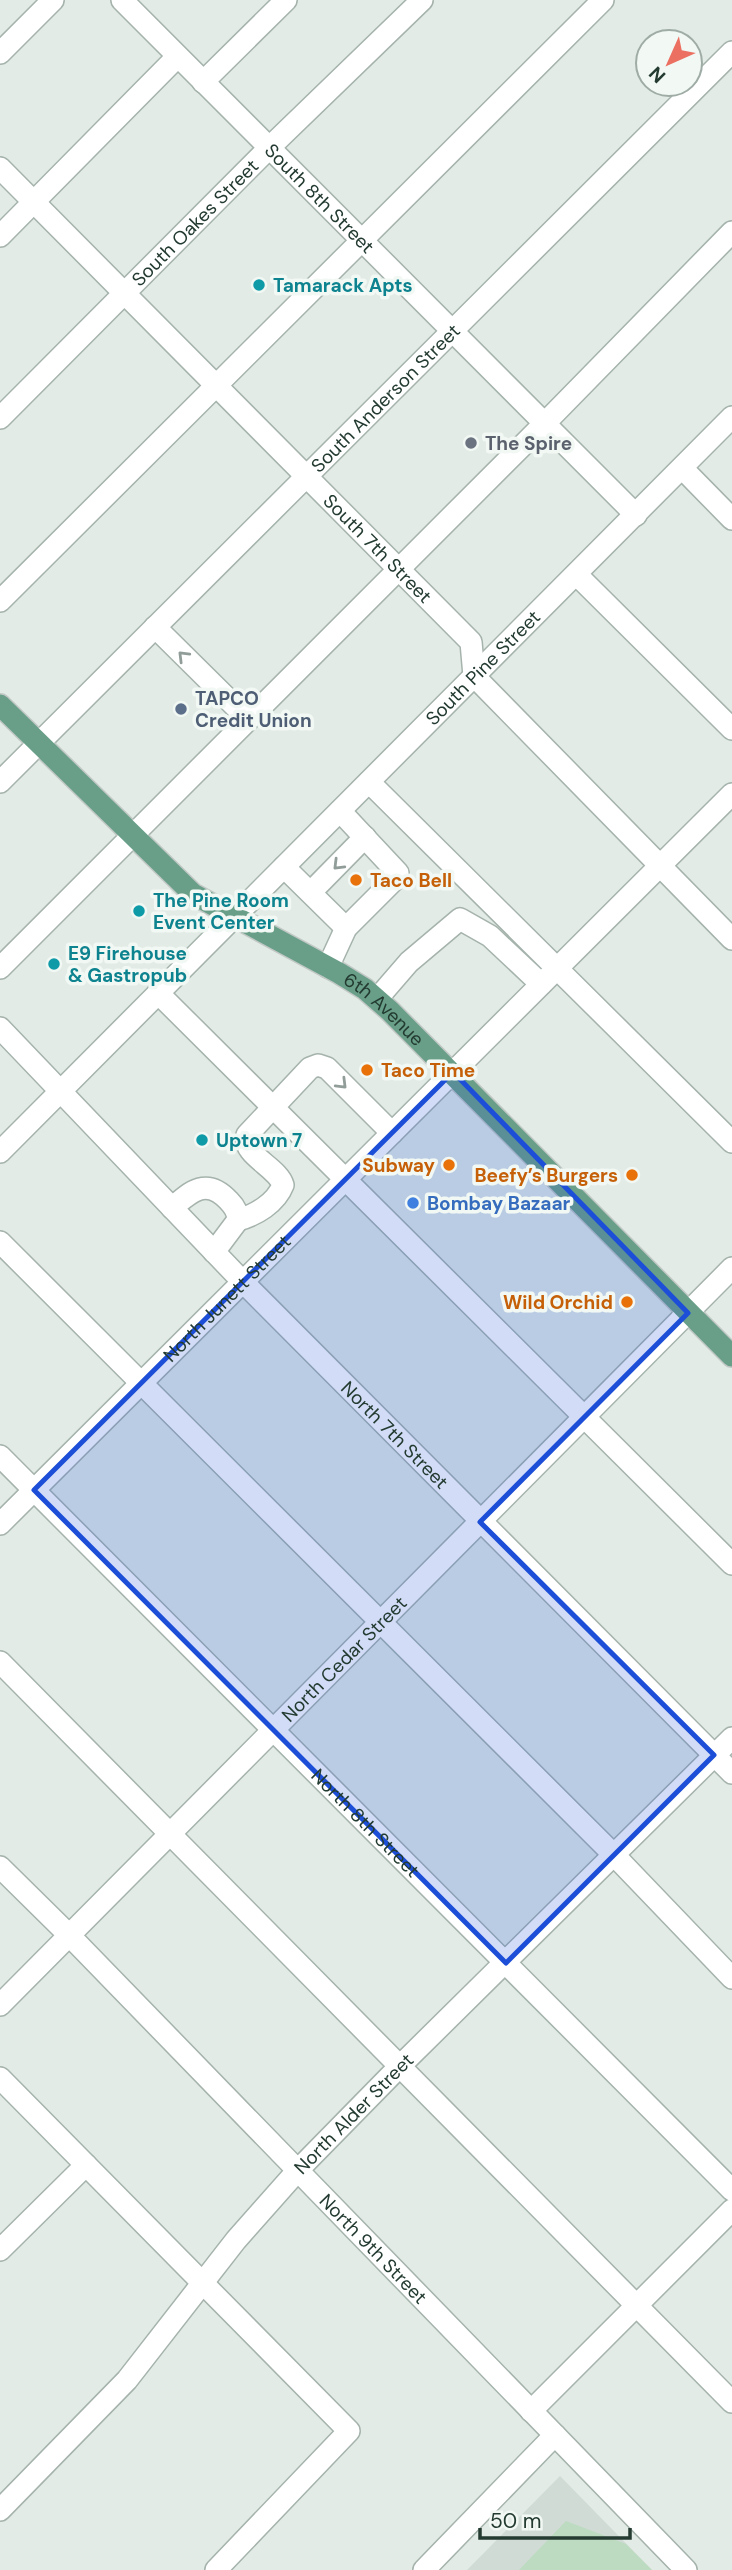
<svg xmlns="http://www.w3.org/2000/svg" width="732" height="2570" font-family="'DM Sans',sans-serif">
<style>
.built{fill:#d0dbd5}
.green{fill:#bcdbc0}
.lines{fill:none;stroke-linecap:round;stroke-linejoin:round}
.minor-casing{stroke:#a5b3ac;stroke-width:24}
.major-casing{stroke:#c1c8c5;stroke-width:24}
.minor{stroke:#fff;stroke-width:21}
.major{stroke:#699f89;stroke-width:21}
.oneway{stroke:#919d98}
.marked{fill:#1d4ed8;fill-opacity:0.2;stroke:#1d4ed8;stroke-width:5;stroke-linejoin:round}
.culture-dot{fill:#0f9aa8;stroke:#f2f8f4;stroke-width:2.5}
.worship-dot{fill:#6b7280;stroke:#f2f8f4;stroke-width:2.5}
.service-dot{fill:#5c6f8a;stroke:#f2f8f4;stroke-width:2.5}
.food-dot{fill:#e8710a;stroke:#f2f8f4;stroke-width:2.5}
.shop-dot{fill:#3f7fe0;stroke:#f2f8f4;stroke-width:2.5}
.labels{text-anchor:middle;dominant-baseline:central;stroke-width:7;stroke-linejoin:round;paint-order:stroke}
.street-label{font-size:19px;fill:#233b31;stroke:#f2f8f4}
.culture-label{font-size:19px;font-weight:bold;fill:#0d838f;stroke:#f2f8f4;text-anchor:start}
.worship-label{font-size:19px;font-weight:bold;fill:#5b616d;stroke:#f2f8f4;text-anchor:start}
.service-label{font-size:19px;font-weight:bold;fill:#4e5e75;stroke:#f2f8f4;text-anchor:start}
.food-label{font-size:19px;font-weight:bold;fill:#c56008;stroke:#f2f8f4;text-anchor:end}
.shop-label{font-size:19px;font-weight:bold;fill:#366cbe;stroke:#f2f8f4;text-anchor:start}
</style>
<rect width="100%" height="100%" fill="#e2ebe6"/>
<polygon class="built" points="560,2476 652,2570 467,2570"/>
<polygon class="green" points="566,2521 626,2544 652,2570 519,2570"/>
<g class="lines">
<defs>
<g id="minor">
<path id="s1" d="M122,0l514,515"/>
<polyline points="0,53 53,0"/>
<polyline points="203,82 286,0"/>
<path id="s2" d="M0,168l471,474 3,34 258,263"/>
<polyline points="0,236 177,57"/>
<path id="s3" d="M0,418l270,-271 152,-147"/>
<polyline points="683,469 732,519"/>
<polyline points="577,575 732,729"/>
<polyline points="0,601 603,0"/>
<polyline points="155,627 248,719"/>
<path id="s4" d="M0,782l732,-730"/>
<polyline points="369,782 732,1142"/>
<polyline points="284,867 346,928"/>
<polyline points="311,892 365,837"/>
<polyline points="328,967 346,928 392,882 398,873 340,811"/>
<polyline points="0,968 546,422 732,232"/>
<polyline points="158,993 732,1564"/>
<polyline points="377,999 409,962 460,919 490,936 541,984"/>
<path id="s5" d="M0,1028l243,254 489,491"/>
<path id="s6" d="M0,1152l732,-735"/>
<path d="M172,1208c19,-17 35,-31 57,-7 6,6 9,11 9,19l-24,32"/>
<path d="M238,1220c18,-5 38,-17 45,-35 -5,-18 -42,-30 -36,-50l63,-67 8,-3 9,3 65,65"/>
<polyline points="0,1242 614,1855 732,1978"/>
<path id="s7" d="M0,1456l732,734"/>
<path id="s8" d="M0,1524l732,-730"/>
<polyline points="0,1662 732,2402"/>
<path id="s9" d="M0,1867l69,68 617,635"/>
<path id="s10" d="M0,2005l732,-737"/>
<polyline points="0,2078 349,2431 216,2570"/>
<polyline points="0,2250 86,2165"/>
<polyline points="531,2411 732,2210"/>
<path id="s11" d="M0,2510l127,-130 109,-140 62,-70 102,-104 332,-328"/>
<polyline points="424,2570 555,2435"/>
</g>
<g id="major">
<path id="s12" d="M0,705l193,189 146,79 26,16 25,22 342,345"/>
</g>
</defs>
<use href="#minor" class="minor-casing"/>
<use href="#major" class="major-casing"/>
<use href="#minor" class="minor"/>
<use href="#major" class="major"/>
</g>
<defs><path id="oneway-chevron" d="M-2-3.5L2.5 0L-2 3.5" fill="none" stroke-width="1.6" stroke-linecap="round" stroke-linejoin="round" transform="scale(1.75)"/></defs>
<g class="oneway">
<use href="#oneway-chevron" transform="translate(183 656) rotate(-135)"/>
<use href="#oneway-chevron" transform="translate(338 865) rotate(135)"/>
<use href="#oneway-chevron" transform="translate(342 1084) rotate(45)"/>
</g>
<path class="marked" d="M453,1072l235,241 -208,209 234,233 -208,208 -472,-473z"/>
<g class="culture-dot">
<circle cx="259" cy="285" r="7"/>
<circle cx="139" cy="911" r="7"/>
<circle cx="54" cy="964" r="7"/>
<circle cx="202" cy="1140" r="7"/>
</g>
<circle class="worship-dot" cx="471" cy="443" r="7"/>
<circle class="service-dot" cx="181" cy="709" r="7"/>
<g class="food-dot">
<circle cx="356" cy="880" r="7"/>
<circle cx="367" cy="1070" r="7"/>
<circle cx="449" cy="1165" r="7"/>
<circle cx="632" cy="1175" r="7"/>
<circle cx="627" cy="1302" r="7"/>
</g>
<circle class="shop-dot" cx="413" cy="1203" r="7"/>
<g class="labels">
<g class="street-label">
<text stroke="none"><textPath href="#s1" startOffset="280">South 8th Street</textPath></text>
<text stroke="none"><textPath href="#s3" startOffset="276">South Oakes Street</textPath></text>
<text stroke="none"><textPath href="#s4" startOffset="544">South Anderson Street</textPath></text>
<text stroke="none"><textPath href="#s2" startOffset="536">South 7th Street</textPath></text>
<text stroke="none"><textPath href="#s6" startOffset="684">South Pine Street</textPath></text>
<text stroke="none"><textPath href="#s12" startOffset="494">6th Avenue</textPath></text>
<text stroke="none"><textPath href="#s8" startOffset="320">North Junett Street</textPath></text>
<text stroke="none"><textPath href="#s5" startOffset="567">North 7th Street</textPath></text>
<text stroke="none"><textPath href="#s10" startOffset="488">North Cedar Street</textPath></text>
<text stroke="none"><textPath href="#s7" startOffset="518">North 8th Street</textPath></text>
<text stroke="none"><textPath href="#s11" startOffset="532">North Alder Street</textPath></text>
<text stroke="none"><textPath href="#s9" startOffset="534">North 9th Street</textPath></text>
</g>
<g class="culture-label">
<text x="273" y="285">Tamarack Apts</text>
<text x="153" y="900">The Pine Room<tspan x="153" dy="22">Event Center</tspan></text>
<text x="68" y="953">E9 Firehouse<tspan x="68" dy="22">&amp; Gastropub</tspan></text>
<text x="216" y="1140">Uptown 7</text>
</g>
<g class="worship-label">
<text x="485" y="443">The Spire</text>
</g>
<g class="service-label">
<text x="195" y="698">TAPCO<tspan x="195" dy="22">Credit Union</tspan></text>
</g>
<g class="food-label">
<text x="370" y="880" text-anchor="start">Taco Bell</text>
<text x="381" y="1070" text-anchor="start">Taco Time</text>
<text x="435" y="1165">Subway</text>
<text x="618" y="1175">Beefy’s Burgers</text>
<text x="613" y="1302">Wild Orchid</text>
</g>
<g class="shop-label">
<text x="427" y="1203">Bombay Bazaar</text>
</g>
</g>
<g transform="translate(669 63) rotate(225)"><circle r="33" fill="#f2f8f4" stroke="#9faca6" stroke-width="2"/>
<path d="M0-5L12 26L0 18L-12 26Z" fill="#eb7061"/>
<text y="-10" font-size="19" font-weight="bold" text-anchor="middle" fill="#233b31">N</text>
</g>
<path d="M480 2528v10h150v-10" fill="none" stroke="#233b31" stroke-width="3.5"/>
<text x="490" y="2528" font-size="21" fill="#233b31" stroke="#f2f8f4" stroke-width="5" paint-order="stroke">50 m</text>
</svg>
